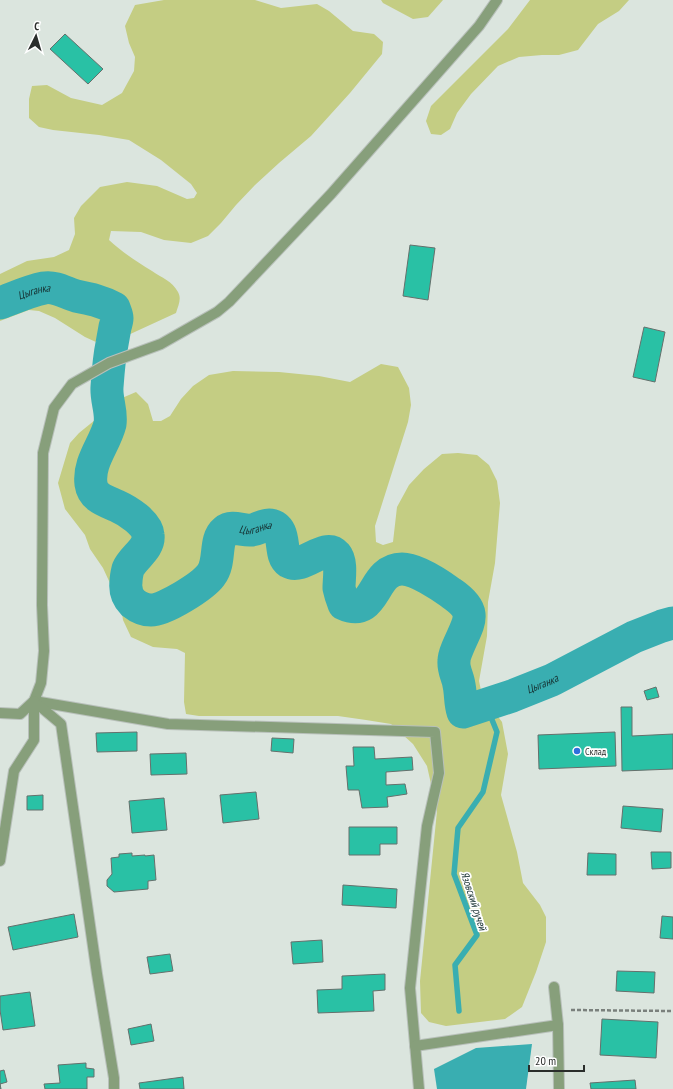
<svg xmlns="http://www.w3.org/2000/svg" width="673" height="1089" font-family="'PT Sans Narrow',sans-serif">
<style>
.green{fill:#c4cd83}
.water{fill:#39aeb1}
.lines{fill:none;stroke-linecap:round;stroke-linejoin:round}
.stream{stroke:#39aeb1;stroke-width:5.5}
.river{stroke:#39aeb1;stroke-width:33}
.building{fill:#29c1a5;stroke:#65706c}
.minor-casing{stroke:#b8c0ba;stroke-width:12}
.path{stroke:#7a807c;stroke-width:2.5;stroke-dasharray:4 2;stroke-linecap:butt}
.minor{stroke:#879f7b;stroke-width:10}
.poi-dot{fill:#2f6fdc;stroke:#fff;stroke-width:1.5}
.labels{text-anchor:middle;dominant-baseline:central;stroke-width:3.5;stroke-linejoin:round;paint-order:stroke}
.poi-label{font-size:10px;fill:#2a2d2b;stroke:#fff;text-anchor:start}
.water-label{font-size:11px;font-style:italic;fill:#152e2f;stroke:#fff}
</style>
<rect width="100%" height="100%" fill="#dbe5de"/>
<g class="green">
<path d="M164,0h91l26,8 36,-4 12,7 24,20 21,3 9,8 -1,12 -32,39 -39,43 -32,27 -24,22 -19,20 -15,18 -13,13 -17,7 -27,-3 -23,-8 -30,-1 -2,9c13,12 28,22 43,31 10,7 20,10 26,21 4,7 0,14 -2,21l-50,23 -21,7 -9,-1 -11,-5 -30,-19 -16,-7 -10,-1 -29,11v-47l27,-13 27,-4 15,-7 6,-16 -1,-16 7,-12 19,-19 27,-5 30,4 30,13 7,-1 3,-5 -6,-9 -30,-24 -32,-20 -30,-5 -46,-5 -14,-3 -10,-9v-19l3,-13 15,-1 24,13 31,7 20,-12 12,-22 1,-14 -6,-14 -4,-17 10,-21z"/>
<polygon points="381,0 443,0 428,17 413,19 383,3"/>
<polygon points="530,0 629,0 619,11 598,24 578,50 559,55 542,55 519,57 498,66 471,94 457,113 450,129 441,135 431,134 426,121 431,106 508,29"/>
<polygon points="381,364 398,367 409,388 411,405 408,422 375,526 376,542 383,545 393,542 397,507 409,485 424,469 442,454 458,453 477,455 489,465 497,481 500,503 495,563 488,602 487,636 479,681 482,695 502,722 508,754 501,795 517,852 523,883 540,905 546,917 546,942 536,972 522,1007 505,1019 446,1026 429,1022 421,1013 420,981 437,811 427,766 413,744 391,724 366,720 338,716 199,716 186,714 184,702 185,653 177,649 153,647 131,637 123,620 121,607 103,568 90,549 85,535 65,509 58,483 70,443 79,433 122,398 136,392 148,404 153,421 161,421 170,416 181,399 193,386 209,375 233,371 279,372 319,376 350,382"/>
</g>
<polygon class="water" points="532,1044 526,1089 437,1089 434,1069 476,1048"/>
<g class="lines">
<polyline class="stream" points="459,1011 455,965 477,935 454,874 458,828 483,792 497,732 486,705"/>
<path class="river" id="s1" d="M0,303c14,-5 29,-12 44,-15 11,-2 22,5 32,8 15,3 25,5 38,12 1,3 3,7 3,10 0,3 -1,6 -2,9 -1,6 -2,11 -3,17 -3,14 -4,29 -5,43 -1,13 5,24 3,37 -5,20 -22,38 -19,60 2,14 15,17 26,22 11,5 30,17 31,29 2,14 -15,22 -20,34 -1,4 -2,9 -2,13 -1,8 1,15 7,21 5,4 12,7 18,7 14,0 52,-24 60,-35 10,-13 3,-35 14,-44 7,-6 18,0 26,-1 6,0 13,-6 19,-5 18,3 8,30 19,37 14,8 36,-20 47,-7 6,7 3,24 3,33 1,5 3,11 5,16 33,15 27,-35 58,-35 14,0 38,16 49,24 28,19 18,28 7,54 -2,5 -4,9 -4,14 -1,9 4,16 5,24 2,9 1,18 4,27l49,-16 40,-16 82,-43 28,-11 11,-3"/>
</g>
<g class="building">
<polygon points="65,34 103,69 88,84 50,49"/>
<polygon points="410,245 435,248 428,300 403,296"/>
<polygon points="644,327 665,332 655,382 633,377"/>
<polygon points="656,687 659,697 647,700 644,691"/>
<polygon points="621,707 632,707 632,736 673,734 673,769 622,771"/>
<polygon points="137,732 137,751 97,752 96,733"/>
<polygon points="615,732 616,766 539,769 538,735"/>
<polygon points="272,738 294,739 293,753 271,751"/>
<polygon points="353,747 374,747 375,759 412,757 413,770 386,772 386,785 405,784 407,794 387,797 388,807 362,808 359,790 348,790 346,766 354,766"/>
<polygon points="186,753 187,774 151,775 150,754"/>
<polygon points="256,792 259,819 223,823 220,795"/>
<polygon points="43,795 43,810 27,810 27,796"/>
<polygon points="164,798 167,830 132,833 129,801"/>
<polygon points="623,806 663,809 661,832 621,828"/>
<polygon points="349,827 397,827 397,844 380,844 380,855 349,855"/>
<polygon points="651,852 671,852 671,868 652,869"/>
<polygon points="132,853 132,856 145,855 145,856 154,855 156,880 148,881 148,889 114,892 107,886 107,880 112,874 111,858 119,857 119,854"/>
<polygon points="588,853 616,854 616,875 587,875"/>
<polygon points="343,885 397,889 396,908 342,905"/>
<polygon points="74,914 78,937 13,950 8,927"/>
<polygon points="662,916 673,917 673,939 660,938"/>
<polygon points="322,940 323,962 293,964 291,942"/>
<polygon points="170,954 173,971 150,974 147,957"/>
<polygon points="617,971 655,972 654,993 616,991"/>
<polygon points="385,974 385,990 373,991 374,1011 318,1013 317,990 342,989 342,976"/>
<polygon points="30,992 35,1026 3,1030 0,1010 0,996"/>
<polygon points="602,1019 658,1022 656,1058 600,1055"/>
<polygon points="151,1024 154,1041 131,1045 128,1029"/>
<polygon points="86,1063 86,1068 94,1069 94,1077 87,1077 87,1089 45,1089 44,1084 60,1083 58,1065"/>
<polygon points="4,1070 7,1082 0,1084 1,1089 0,1089 0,1071"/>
<polygon points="183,1077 184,1089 140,1089 139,1083"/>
<polygon points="635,1080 636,1089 591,1089 590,1083"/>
</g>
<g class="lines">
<defs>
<g id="minor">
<polyline points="34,701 168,724 435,732 439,773 427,826 410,988 419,1089"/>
<polyline points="36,703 61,724 97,974 114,1078 114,1089"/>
<polyline points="0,713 20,714 34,701 41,683 44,651 42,605 43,453 54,408 72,384 109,363 161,344 217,312 229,302 331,194 479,26 497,0"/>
<polyline points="0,861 14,771 34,740 34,701"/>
<polyline points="554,987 558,1025 559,1089"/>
<polyline points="415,1046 558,1025"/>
</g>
</defs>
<use href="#minor" class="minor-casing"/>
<polyline class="path" points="571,1010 673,1011"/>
<use href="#minor" class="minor"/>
</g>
<circle class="poi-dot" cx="577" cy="751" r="4"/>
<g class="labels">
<g class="poi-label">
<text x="585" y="751">Склад</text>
</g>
<g class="water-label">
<text stroke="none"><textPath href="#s1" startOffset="36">Цыганка</textPath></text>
<text stroke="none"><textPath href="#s1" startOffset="626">Цыганка</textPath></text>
<text stroke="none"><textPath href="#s1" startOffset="1131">Цыганка</textPath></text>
<text transform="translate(474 901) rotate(72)">Язовский ручей</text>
</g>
</g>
<g transform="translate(36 36) rotate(5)" stroke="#ffffff" stroke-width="3" paint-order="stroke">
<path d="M0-3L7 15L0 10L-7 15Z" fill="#2a2d2b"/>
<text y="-6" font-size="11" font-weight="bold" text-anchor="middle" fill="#2a2d2b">С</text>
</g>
<path d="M529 1065v6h55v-6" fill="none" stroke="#2a2d2b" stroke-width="2"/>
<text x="535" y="1065" font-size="12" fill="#2a2d2b" stroke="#ffffff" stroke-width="3" paint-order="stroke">20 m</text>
</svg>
